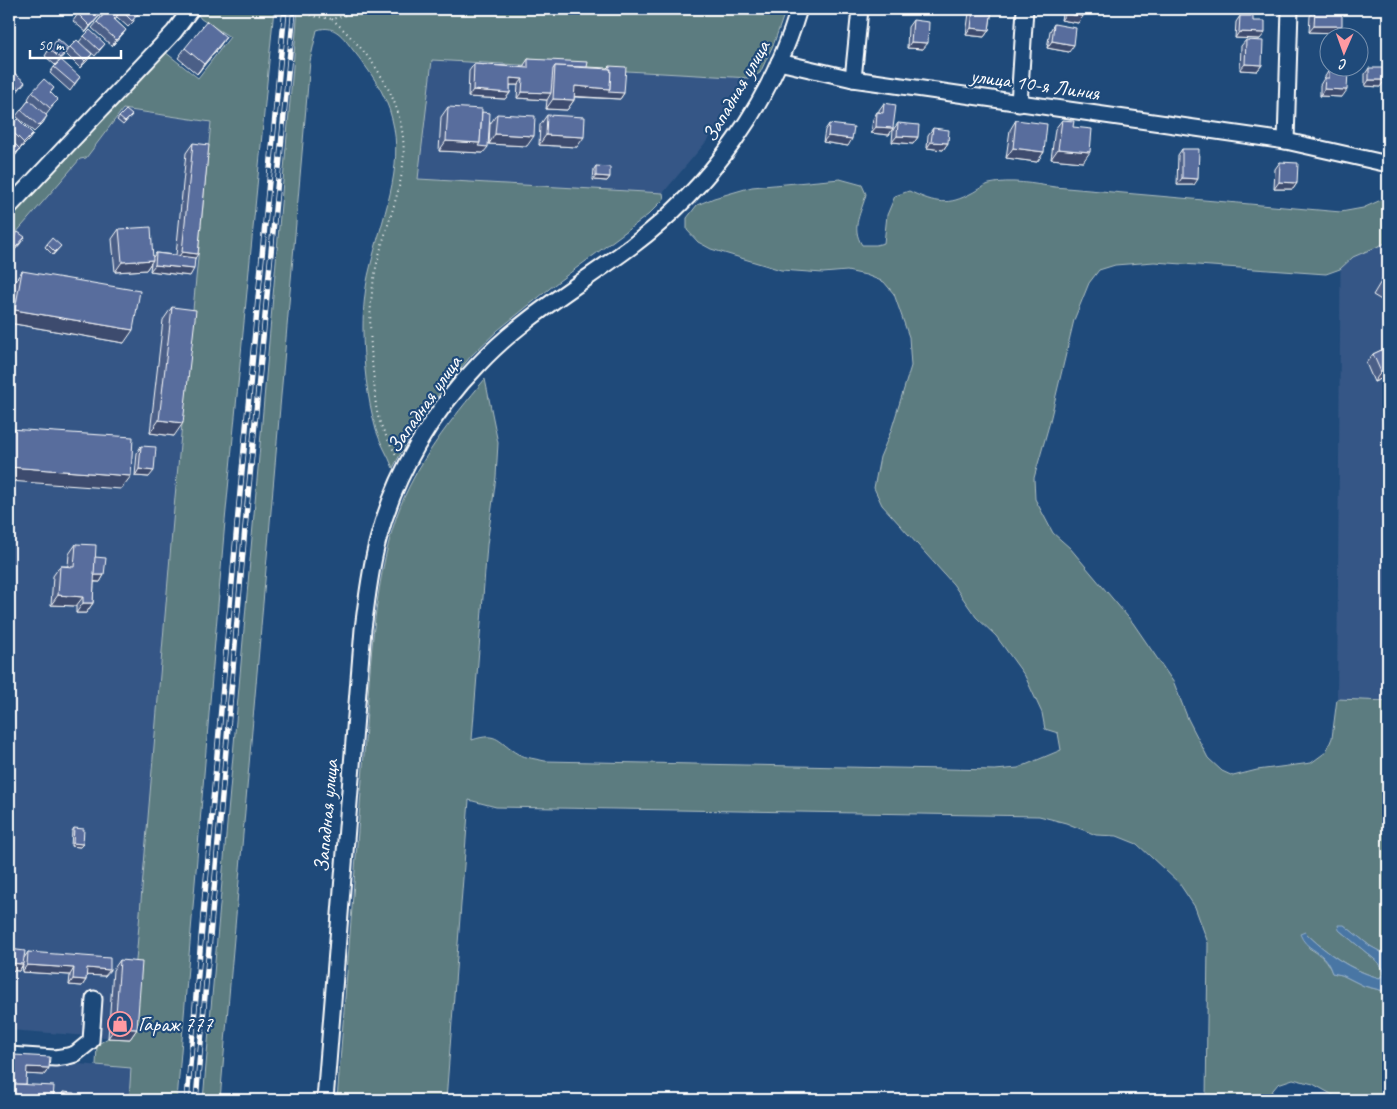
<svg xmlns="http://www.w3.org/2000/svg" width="1397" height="1109" font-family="Caveat,sans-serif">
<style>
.built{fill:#345786}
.green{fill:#5b7b80;stroke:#adbdc0}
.water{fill:#4876a4;stroke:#91adc8}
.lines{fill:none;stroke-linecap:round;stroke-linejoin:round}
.minor-casing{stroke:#fff;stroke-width:19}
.path{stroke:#fff;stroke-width:2;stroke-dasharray:1 4;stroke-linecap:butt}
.minor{stroke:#1f4a7a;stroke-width:15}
.rail-casing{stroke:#fff;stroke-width:5.5}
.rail{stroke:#1f4a7a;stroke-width:4;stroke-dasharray:11;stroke-linecap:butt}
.wall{fill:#4c5e87;stroke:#fff}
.shaded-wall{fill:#3e4c6e;stroke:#fff}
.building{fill:#586d9d;stroke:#fff}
.labels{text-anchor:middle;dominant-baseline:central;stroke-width:4.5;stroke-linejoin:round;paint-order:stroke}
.street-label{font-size:21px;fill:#fff;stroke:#1f4a7a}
.poi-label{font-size:21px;fill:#fff;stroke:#1f4a7a;text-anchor:start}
</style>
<rect width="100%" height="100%" fill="#1f4a7a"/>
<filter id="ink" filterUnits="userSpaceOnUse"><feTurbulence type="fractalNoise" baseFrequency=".02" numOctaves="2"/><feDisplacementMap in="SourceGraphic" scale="10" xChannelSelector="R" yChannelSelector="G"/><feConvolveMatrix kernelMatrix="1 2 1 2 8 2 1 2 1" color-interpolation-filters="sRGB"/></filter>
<g filter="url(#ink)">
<g class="built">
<polygon points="432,60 750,78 727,117 663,193 417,179"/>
<polygon points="123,109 211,122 175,499 130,1039 9,1030 9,241 80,159 86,158"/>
<polygon points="1381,200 1388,200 1388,701 1337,699 1341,212 1363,208"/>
<polygon points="9,1059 132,1068 129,1100 9,1100"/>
</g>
<g class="green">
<polygon points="198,9 274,9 225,521 177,1100 129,1100 131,1068 96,1065 97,1045 108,1038 135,972 175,497 211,122 123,109 86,158 80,159 9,241 9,216 161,54 165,52 198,78 230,37 201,19 196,12"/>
<path d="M298,9h488l-12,34 -14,30 -10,5 -318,-18 -14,119 245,14 1,6 -16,16 -89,66 -61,49 -27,26 -41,49 -17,25 -20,38c-5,-13 -13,-25 -17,-38 -9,-33 -13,-68 -13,-102 0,-20 2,-41 7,-60 11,-48 35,-100 22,-149 -6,-26 -23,-49 -39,-69 -10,-13 -18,-26 -36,-20l-7,31 -90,1039h-17z"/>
<path d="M840,179l22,6 4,9c-4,18 -16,33 -4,51h14l8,-2 3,-28 8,-19 14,-5c22,10 36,16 59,4 7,-3 14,-9 21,-11 22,-5 45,0 66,3l286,25 22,-4 18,-8h7v42l-35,15 -13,12 -14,5 -172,-12 -39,3 -16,5 -10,13 -15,37 -25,105 -15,53 1,21 18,34 17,15 63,75 41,60 14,36 20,39 14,13 11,5 24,-6 54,-7 15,-11 6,-14 5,-39 51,2v255l-18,-10 -26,-21 -5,5 40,33 4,6v6l-4,3c-28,-8 -53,-25 -74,-46l4,16c12,7 18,12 23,25l10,2 22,11 24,6v108h-46l-29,-16 -20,-5 -15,5 -9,11 -1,5h-62l2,-157 -13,-36 -16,-24 -42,-39 -20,-8 -21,-1 -30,-12 -27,-7 -543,-9 -27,-7 -23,300h-109c9,-115 18,-231 27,-346 6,-78 8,-166 33,-239 18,-51 54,-95 88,-136l13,64 -2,34 -9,68 -15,195c27,-9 26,3 46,14 8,4 19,5 27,7l450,9 23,-2 43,-18 -3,-17 -13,-4 -3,-16 -17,-37 -29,-40 -20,-19 -23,-33 -71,-79 -8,-17 6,-31 11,-26 20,-65 -2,-29 -15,-43 -10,-12 -18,-7 -19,-4 -24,2 -42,-3 -70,-21 -13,-7 -11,-12v-12l10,-13 17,-7 38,-11z"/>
</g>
<path class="water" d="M1338,925h6l26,21 18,10v36l-24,-6 -22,-11 -10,-2c-1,-3 -3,-8 -5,-11 -8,-13 -21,-12 -27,-28l5,-2c20,20 46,39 75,46l3,-4v-5l-4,-6 -40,-33z"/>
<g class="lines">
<defs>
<g id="minor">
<polyline points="779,62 853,79 1286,141 1388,164"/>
<polyline points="853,79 860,9"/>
<polyline points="1019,104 1025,9"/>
<polyline points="1286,141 1290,9"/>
<polyline points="9,207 174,32 191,9"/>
<polyline points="9,1055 55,1058 68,1056 75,1054 91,1041 94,999"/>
<path d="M325,1100l38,-471c4,-30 7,-60 15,-89 17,-66 54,-128 101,-176 44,-47 102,-80 153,-118 78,-59 139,-143 167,-237"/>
</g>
</defs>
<use href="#minor" class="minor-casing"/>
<g class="path">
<polyline points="291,9 313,16 332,19 366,9"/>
<path d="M332,19c46,41 82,94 69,159 -6,29 -17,56 -24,85 -9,41 -8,75 -3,117 1,14 1,31 7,45 4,10 10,20 15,30"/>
</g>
<use href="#minor" class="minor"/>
<defs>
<g id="rail">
<polyline points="187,1100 237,525 285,9"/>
<polyline points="196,1100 245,528 294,9"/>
</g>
</defs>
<use href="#rail" class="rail-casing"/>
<use href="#rail" class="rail"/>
</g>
<g class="wall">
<polygon points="108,9 132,9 134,21 128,27 117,17 115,20 126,30 121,36 112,46 92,28"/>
<polygon points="972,9 992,9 989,30 984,37 966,35 969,13"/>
<polygon points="1063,9 1084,9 1083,16 1078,23 1061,20"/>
<polygon points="1315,9 1342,26 1337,33 1309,32 1310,16"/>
<polygon points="78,14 96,20 86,32 73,21"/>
<polygon points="1240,16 1260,39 1235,38 1236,22"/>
<polygon points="913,20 923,49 907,48 908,27"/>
<polygon points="1054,24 1069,52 1047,48 1050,31"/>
<polygon points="84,36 105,44 95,56 87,49 87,61 80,68 65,53 70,47 79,42"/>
<polygon points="226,37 219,47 197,74 178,58 185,48"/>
<polygon points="1246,40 1262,65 1257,71 1240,70 1241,46"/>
<polygon points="49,49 64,55 55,65 45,56"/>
<polygon points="528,59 587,67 607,68 609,66 624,93 620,99 574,97 574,100 567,110 546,109 547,100 517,98 518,85 510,85 510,93 505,99 468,97 469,71 474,64 524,67 524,65"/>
<polygon points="54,67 80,77 70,91 50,73"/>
<polygon points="1369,68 1380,87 1365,86 1365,74"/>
<polygon points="1329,70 1342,97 1320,96 1320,85"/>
<polygon points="9,74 25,82 17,92 9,85"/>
<polygon points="54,88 50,93 53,106 46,115 47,116 43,123 34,132 16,116 29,100 28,99 32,92"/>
<polygon points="884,103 893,128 889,135 871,133 873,119 877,112 879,112 879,110"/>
<polygon points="448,107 483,153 439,151 441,117"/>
<polygon points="497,114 527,146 489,144 490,124"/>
<polygon points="132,115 123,125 117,120 119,117"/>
<polygon points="547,115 577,147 539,145 540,125"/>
<polygon points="1016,120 1044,152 1037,162 1006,158 1010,130"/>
<polygon points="1062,120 1073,127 1083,162 1051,159 1055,129"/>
<polygon points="9,123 29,140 20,149 15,156 9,162"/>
<polygon points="898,123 918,137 913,144 892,142 893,130"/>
<polygon points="829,124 848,146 823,142 825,130"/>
<polygon points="933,128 948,143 943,150 927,148 928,135"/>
<polygon points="193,143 195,258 190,276 150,271 151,263 146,270 115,272 112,239 119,229 153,257 156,253 176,255 186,153"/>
<polygon points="1182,149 1194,185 1177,185 1178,155"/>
<polygon points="1280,162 1297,183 1293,189 1274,189 1275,169"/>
<polygon points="596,166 610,177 607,181 593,180 594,169"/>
<polygon points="47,244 61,246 53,255 45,247"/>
<polygon points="1388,270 1388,304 1373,295"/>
<polygon points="22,271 124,343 9,323 9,308 13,284"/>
<polygon points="172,307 174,436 150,433 163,320"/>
<polygon points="1388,347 1388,389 1383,378 1374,382 1366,363 1373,354"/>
<polygon points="141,446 149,477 135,476 137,453"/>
<polygon points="76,544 95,557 104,575 100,582 94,582 93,603 86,613 76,613 76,606 51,605 53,576 60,566 68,566 69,554"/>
<polygon points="74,828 80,847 71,846 72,831"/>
<polygon points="9,949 24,958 28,952 105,976 86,975 86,980 82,986 69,985 70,975 22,972 23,965 19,971 9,970"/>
<polygon points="120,960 137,1029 130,1039 108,1038 113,970"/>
<polygon points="14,1055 49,1068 44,1075 26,1074 26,1084 53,1100 9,1100 9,1061"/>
<polygon points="63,1092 74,1100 59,1100 59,1099"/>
</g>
<g class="shaded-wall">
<polygon points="101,14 86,32 90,26"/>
<polygon points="1066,14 1083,16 1078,23 1061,20"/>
<polygon points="1314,26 1342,26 1337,33 1309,32"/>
<polygon points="971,28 989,30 984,37 966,35"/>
<polygon points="126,30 121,36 112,46 116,40"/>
<polygon points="1239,32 1265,33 1260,39 1235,38"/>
<polygon points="226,37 219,47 197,74 204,64"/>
<polygon points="1052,41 1074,45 1069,52 1047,48"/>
<polygon points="911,42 928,43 923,49 907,48"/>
<polygon points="92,54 87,61 80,68 85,61"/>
<polygon points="1245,64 1262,65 1257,71 1240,70"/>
<polygon points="510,78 523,79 518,85 506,85"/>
<polygon points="1369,80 1385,80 1380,87 1365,86"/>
<polygon points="575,86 610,89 624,93 620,99 568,96"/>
<polygon points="1324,89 1347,90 1342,97 1320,96"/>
<polygon points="473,90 510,93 505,99 468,97"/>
<polygon points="522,92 551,93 547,100 517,98"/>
<polygon points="553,99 574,100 567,110 546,109"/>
<polygon points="876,127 893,128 889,135 871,133"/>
<polygon points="33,134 29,140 19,150 24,143"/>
<polygon points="495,134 534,136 527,146 489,144"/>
<polygon points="546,135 584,137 577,147 539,145"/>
<polygon points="828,136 852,139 848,146 823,142"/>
<polygon points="897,136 918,137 913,144 892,142"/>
<polygon points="446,141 480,143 488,147 483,153 439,151"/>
<polygon points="931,142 948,143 943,150 927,148"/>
<polygon points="1013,148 1044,152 1037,162 1006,158"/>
<polygon points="20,149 15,156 9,162 10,159"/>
<polygon points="1058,149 1090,152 1083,162 1051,159"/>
<polygon points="596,176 610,177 607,181 593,180"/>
<polygon points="1182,178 1198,179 1194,185 1177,185"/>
<polygon points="1279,182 1297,183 1293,189 1274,189"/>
<polygon points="25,237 20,244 9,257 9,255"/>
<polygon points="182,252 198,254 191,264 175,262"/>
<polygon points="153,260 146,270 115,272 122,262"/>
<polygon points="155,265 194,269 190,276 150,271"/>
<polygon points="15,310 133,330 124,343 9,323 9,319"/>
<polygon points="1388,369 1388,371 1383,378 1374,382 1381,372"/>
<polygon points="159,420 183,423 174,436 150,433"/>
<polygon points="9,467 131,476 121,489 9,481"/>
<polygon points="139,469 154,471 149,477 135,476"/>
<polygon points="92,575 104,575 100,582 87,581"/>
<polygon points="58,595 83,597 76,606 51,605"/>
<polygon points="83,603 93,603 86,613 76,613"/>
<polygon points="73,843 83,844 80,847 71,846"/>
<polygon points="9,963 23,964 19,971 9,970"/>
<polygon points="27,965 74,968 70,975 22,972"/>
<polygon points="87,968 110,970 105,976 82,975"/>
<polygon points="73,979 86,980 82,986 69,985"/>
<polygon points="115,1028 137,1029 130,1039 108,1038"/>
<polygon points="27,1067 49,1068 44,1075 22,1074"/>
</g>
<g class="building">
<polygon points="83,9 96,9 101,14 90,26 78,14"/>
<polygon points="109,9 111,9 118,15 114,19 126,30 116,40 97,22"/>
<polygon points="120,9 132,9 138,14 132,21"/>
<polygon points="973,9 992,9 989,30 971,28"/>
<polygon points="1067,9 1084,9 1083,16 1066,14"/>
<polygon points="1315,9 1342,10 1342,26 1314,26"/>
<polygon points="1240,16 1253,16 1253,21 1265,21 1265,33 1239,32"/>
<polygon points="913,20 929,22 928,43 911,42"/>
<polygon points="207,21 226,37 204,64 185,48"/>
<polygon points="1054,24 1076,28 1074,45 1052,41"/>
<polygon points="90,30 105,44 99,50 84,36"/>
<polygon points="58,39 68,48 60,58 49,49"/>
<polygon points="77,40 92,54 85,61 70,47"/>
<polygon points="1246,40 1263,41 1262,65 1245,64"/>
<polygon points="528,59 588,62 587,67 555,66 553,69 551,93 522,92 523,79 510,78 510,93 473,90 474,64 528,68"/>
<polygon points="61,60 80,77 74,84 54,67"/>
<polygon points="555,66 611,69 610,89 575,86 574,100 553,99"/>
<polygon points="609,66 626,67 624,93 608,92 610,89 611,69 609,69"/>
<rect x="1369" y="68" width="16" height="12"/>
<polygon points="1329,70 1348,71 1347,90 1324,89 1325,78 1329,78"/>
<polygon points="12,71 25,82 19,89 9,79 9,74"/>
<polygon points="44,79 54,88 50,92 58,100 50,108 32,92"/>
<polygon points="29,100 47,116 39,126 21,110"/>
<polygon points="884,103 896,105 893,128 876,127 877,112 883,113"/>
<polygon points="448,107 482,109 480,143 446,141"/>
<polygon points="126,110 132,115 125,122 119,117"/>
<polygon points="482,112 490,113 488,147 478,146 480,143"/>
<polygon points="497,114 535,116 534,136 495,134"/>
<polygon points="547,115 585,117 584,137 546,135"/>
<polygon points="18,119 33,134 24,143 9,128"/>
<polygon points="1016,120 1047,124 1044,152 1013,148"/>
<polygon points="1062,120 1074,121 1073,127 1092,129 1090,152 1058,149"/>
<polygon points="9,123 12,125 9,129"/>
<polygon points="898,123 919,125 918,137 897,136"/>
<polygon points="829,124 854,127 852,139 828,136"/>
<polygon points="933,128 949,130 948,143 931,142"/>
<polygon points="9,138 20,149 10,159 9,157"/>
<polygon points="193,143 209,145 198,254 182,252"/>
<polygon points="1182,149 1199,149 1198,179 1182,178"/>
<polygon points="1280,162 1298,163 1297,183 1279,182"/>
<polygon points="596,166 610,167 610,177 596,176"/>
<polygon points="151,227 153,260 122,262 119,229"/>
<polygon points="18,232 25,237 9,255 9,243"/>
<polygon points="52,238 61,246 55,252 47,244"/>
<polygon points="156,253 195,258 194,269 155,265"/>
<polygon points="22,271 140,291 133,330 15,310"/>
<polygon points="1388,272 1388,285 1382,282"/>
<polygon points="172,307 196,310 183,423 159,420"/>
<polygon points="1388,347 1388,369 1381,372 1373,354"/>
<polygon points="9,429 133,437 131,476 9,467"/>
<polygon points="141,446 156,447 154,471 139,469"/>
<polygon points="76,544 96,545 93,603 83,603 83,597 58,595 60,566 74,567"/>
<polygon points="95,557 106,558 104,575 94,575"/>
<polygon points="74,828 84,829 83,844 73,843"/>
<polygon points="9,949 25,951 23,964 9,963"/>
<polygon points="28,952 110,958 110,970 87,968 86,980 73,979 74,968 27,965"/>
<polygon points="120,960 142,962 137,1029 115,1028"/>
<polygon points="14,1055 50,1057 49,1068 27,1067 26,1084 14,1084 12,1087"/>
<polygon points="14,1084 54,1086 53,1100 13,1100"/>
<polygon points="63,1092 74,1093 74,1100 63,1100"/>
</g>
</g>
<defs>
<symbol id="shop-ring" viewBox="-11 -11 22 22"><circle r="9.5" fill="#1f4a7a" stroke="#ff9aa2" stroke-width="1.5"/><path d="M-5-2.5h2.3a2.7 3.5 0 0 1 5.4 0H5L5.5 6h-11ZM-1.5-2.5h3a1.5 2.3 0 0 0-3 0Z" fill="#ff9aa2"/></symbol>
</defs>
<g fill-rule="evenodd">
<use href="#shop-ring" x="106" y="1010" width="28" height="28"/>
</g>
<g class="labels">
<g class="street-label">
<text transform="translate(1035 84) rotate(8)">улица 10-я Линия</text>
<text transform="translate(736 91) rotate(-60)">Западная улица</text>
<text transform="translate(424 404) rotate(-55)">Западная улица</text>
<text transform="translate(326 816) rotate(-85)">Западная улица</text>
</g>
<g class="poi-label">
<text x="138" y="1024">Гараж 777</text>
</g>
</g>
<rect width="1397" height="1109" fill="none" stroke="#1f4a7a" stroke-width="30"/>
<rect x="15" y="15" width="1367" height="1079" fill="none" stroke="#fff" stroke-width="2" filter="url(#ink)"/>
<g transform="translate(1344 52) rotate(182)"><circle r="24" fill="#1f4a7a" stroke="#7992af"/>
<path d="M0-4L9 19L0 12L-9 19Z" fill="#ff9aa2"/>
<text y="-8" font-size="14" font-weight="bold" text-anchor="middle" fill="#ffffff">С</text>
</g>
<path d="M30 50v8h91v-8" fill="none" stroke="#ffffff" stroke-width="2.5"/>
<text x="38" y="50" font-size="15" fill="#ffffff" stroke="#1f4a7a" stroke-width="4" paint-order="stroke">50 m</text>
</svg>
